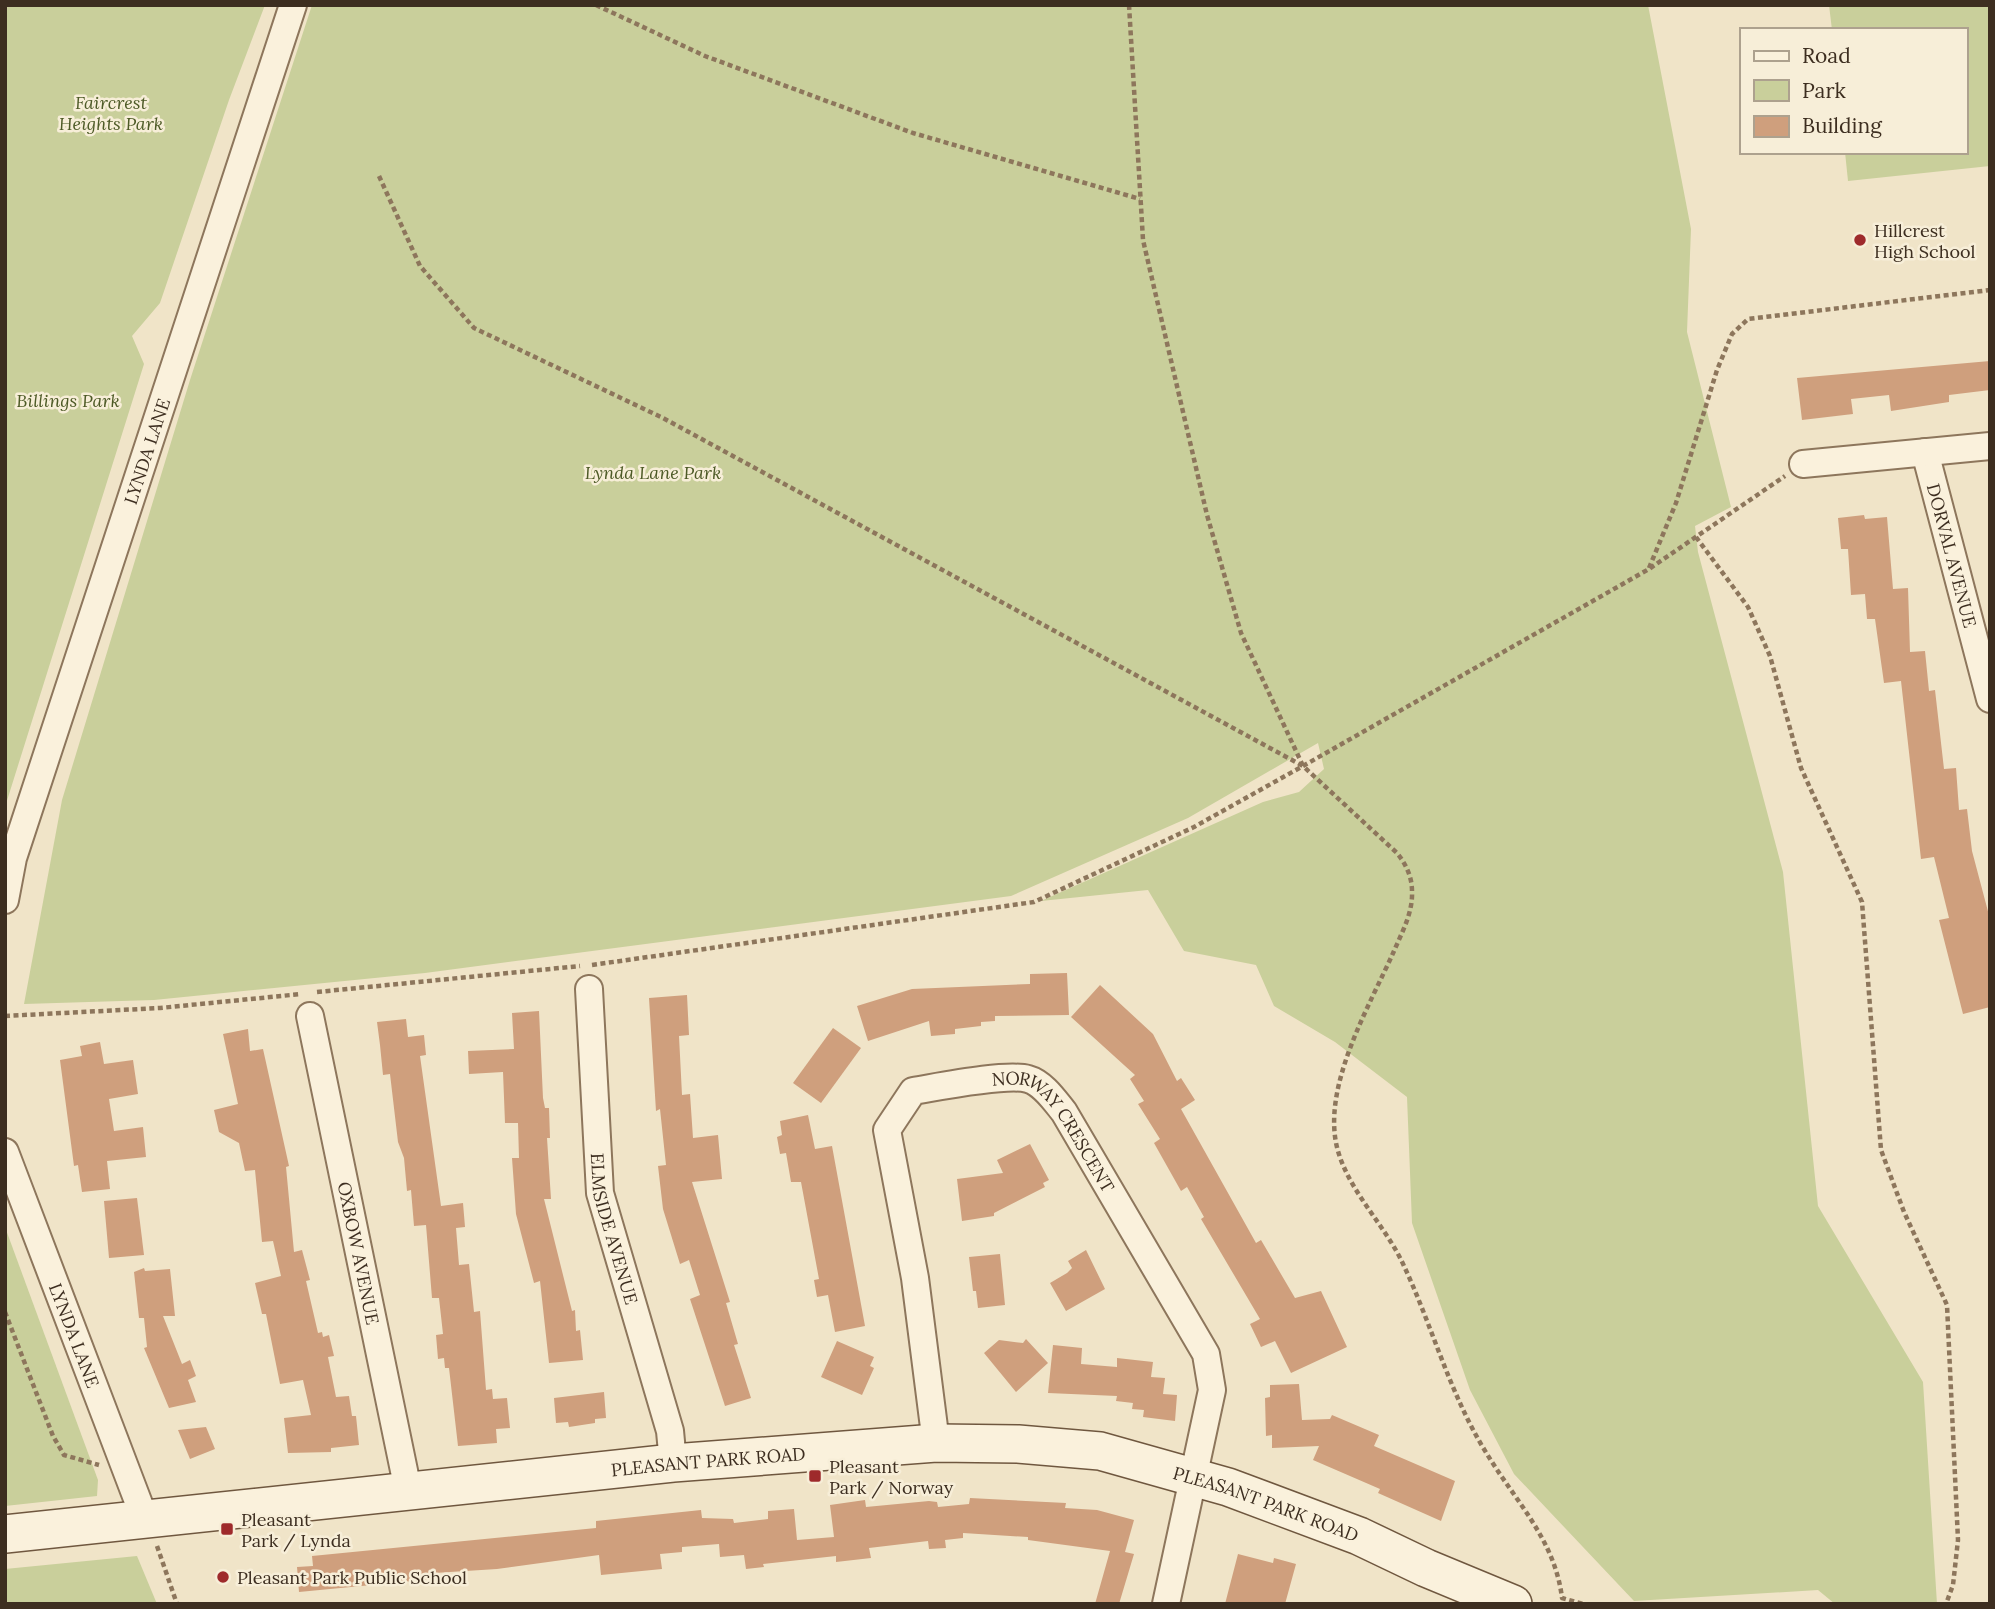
<svg xmlns="http://www.w3.org/2000/svg" width="1995" height="1609" font-family="Lora,serif">
<style>
.green{fill:#c9cf9b}
.building{fill:#cf9f7d}
.lines{fill:none;stroke-linecap:round;stroke-linejoin:round}
.street-casing{stroke:#8d765c;stroke-width:30}
.secondary-casing{stroke:#6f573f;stroke-width:40}
.path{stroke:#8d765c;stroke-width:4.5;stroke-dasharray:5 3.5;stroke-linecap:butt}
.street{stroke:#faf1dc;stroke-width:26}
.secondary{stroke:#faf1dc;stroke-width:37}
.poi-dot{fill:#9e2a2b;stroke:#f7eed8;stroke-width:2.5}
.labels{text-anchor:middle;dominant-baseline:central;stroke-width:5;stroke-linejoin:round;paint-order:stroke}
.park-label{font-size:18px;font-style:italic;fill:#4d5a26;stroke:#f7eed8}
.poi-label{font-size:18px;fill:#3d2e20;stroke:#f7eed8;text-anchor:start}
.street-label{font-size:18px;fill:#3d2e20;stroke:#f7eed8}
</style>
<rect width="100%" height="100%" fill="#f0e4c8"/>
<g class="green">
<polygon points="5,5 265,5 229,100 160,303 132,336 144,364 5,807"/>
<polygon points="312,5 1648,5 1691,229 1687,332 1731,507 1695,526 1698,552 1783,872 1818,1206 1923,1382 1937,1604 1835,1604 1818,1590 1634,1601 1514,1474 1470,1390 1412,1223 1407,1097 1335,1042 1274,1006 1256,965 1184,951 1148,890 1041,901 1263,802 1299,792 1324,769 1318,743 1188,818 1011,896 425,973 154,1000 24,1004 62,800 190,380"/>
<polygon points="1829,5 1990,5 1990,166 1848,181 1845,152 1965,152 1965,30 1832,30"/>
<polygon points="5,1227 98,1480 97,1496 5,1506"/>
<polygon points="137,1556 157,1604 5,1604 5,1569"/>
</g>
<g class="building">
<polygon points="1990,361 1990,390 1949,395 1949,402 1891,411 1889,395 1851,399 1853,414 1802,420 1797,378"/>
<polygon points="1864,515 1865,519 1887,517 1893,589 1908,588 1910,652 1925,651 1929,691 1935,690 1944,769 1956,768 1959,810 1967,809 1972,851 1990,919 1990,1007 1963,1014 1939,920 1949,918 1934,857 1921,859 1901,681 1884,683 1875,619 1867,619 1865,594 1851,595 1848,549 1841,549 1838,518"/>
<polygon points="1067,973 1069,1015 995,1016 995,1021 981,1022 981,1026 955,1029 955,1034 931,1036 929,1021 868,1041 857,1006 912,989 1030,984 1030,974"/>
<polygon points="1100,985 1153,1034 1177,1081 1181,1078 1195,1100 1181,1109 1256,1243 1261,1240 1295,1298 1321,1291 1347,1347 1291,1373 1275,1341 1261,1347 1250,1324 1260,1319 1201,1219 1204,1217 1187,1187 1181,1191 1154,1143 1160,1139 1138,1104 1144,1101 1130,1079 1135,1075 1071,1017"/>
<polygon points="687,995 689,1035 679,1036 682,1095 690,1094 693,1138 718,1135 722,1179 692,1182 730,1302 726,1303 738,1344 734,1345 751,1398 725,1406 690,1299 700,1295 689,1260 680,1264 663,1209 658,1166 666,1165 660,1109 656,1111 649,998"/>
<polygon points="539,1011 543,1098 545,1108 549,1108 550,1138 547,1138 551,1199 544,1199 572,1311 575,1310 576,1331 580,1330 583,1360 549,1363 540,1281 534,1283 516,1214 512,1158 519,1158 518,1123 505,1123 503,1072 469,1074 468,1051 514,1049 512,1013"/>
<polygon points="406,1019 408,1037 424,1035 426,1055 420,1056 441,1206 463,1203 465,1227 456,1228 459,1265 469,1264 474,1312 480,1311 486,1390 492,1389 493,1399 507,1398 510,1428 496,1429 497,1443 458,1446 449,1368 445,1368 444,1358 438,1359 436,1335 443,1334 439,1298 432,1298 426,1225 414,1226 411,1190 407,1191 404,1158 398,1142 390,1074 383,1075 380,1045 377,1022"/>
<polygon points="833,1028 861,1048 821,1103 793,1083"/>
<polygon points="248,1029 250,1051 263,1049 289,1166 286,1167 294,1252 302,1250 310,1280 306,1281 318,1333 322,1332 323,1337 329,1335 334,1356 328,1357 336,1397 349,1396 352,1416 356,1416 359,1445 331,1448 331,1452 288,1453 284,1418 311,1415 303,1380 280,1384 266,1314 262,1314 255,1283 281,1276 273,1241 262,1242 255,1170 245,1171 239,1143 219,1132 214,1110 238,1104 223,1034"/>
<polygon points="100,1042 104,1064 133,1060 138,1094 109,1099 114,1131 143,1127 146,1157 107,1161 110,1189 82,1192 78,1165 74,1166 60,1060 82,1056 80,1046"/>
<polygon points="808,1115 815,1149 832,1146 865,1326 835,1332 828,1295 817,1297 814,1280 819,1279 801,1182 791,1182 786,1153 780,1154 777,1137 782,1135 780,1121"/>
<polygon points="1030,1144 1049,1180 1043,1183 1045,1187 994,1213 994,1216 962,1221 957,1179 1003,1173 997,1160"/>
<polygon points="137,1198 144,1255 109,1258 104,1201"/>
<polygon points="1086,1250 1105,1289 1066,1311 1050,1283 1067,1273 1072,1268 1068,1261"/>
<polygon points="1000,1254 1005,1305 978,1308 976,1291 973,1291 969,1257"/>
<polygon points="144,1268 145,1271 170,1269 175,1316 163,1316 182,1364 190,1360 196,1376 188,1380 196,1402 169,1408 144,1348 147,1347 144,1318 139,1318 134,1272"/>
<polygon points="1026,1339 1048,1363 1016,1392 984,1353 999,1340 1023,1343"/>
<polygon points="837,1341 874,1357 870,1366 874,1368 862,1395 821,1377"/>
<polygon points="1053,1345 1082,1348 1081,1364 1117,1367 1117,1358 1153,1362 1151,1377 1165,1378 1163,1394 1177,1395 1175,1421 1143,1417 1144,1410 1132,1409 1133,1403 1116,1401 1117,1396 1048,1393"/>
<polygon points="1299,1384 1302,1420 1330,1419 1332,1415 1379,1435 1374,1446 1455,1481 1441,1521 1378,1493 1380,1489 1313,1460 1319,1446 1272,1448 1272,1435 1266,1436 1265,1398 1270,1397 1270,1385"/>
<polygon points="604,1392 606,1418 595,1419 595,1423 569,1427 568,1422 556,1423 554,1398"/>
<polygon points="206,1427 215,1449 190,1459 178,1430"/>
<polygon points="970,1498 1066,1503 1065,1508 1097,1510 1134,1520 1125,1552 1134,1554 1119,1604 1095,1604 1110,1551 1028,1540 1028,1537 963,1533 963,1538 945,1540 946,1548 929,1549 928,1541 869,1548 871,1558 836,1562 836,1556 763,1564 764,1567 746,1569 744,1555 720,1557 719,1544 682,1547 682,1552 660,1554 662,1569 601,1575 599,1555 497,1569 434,1573 434,1579 299,1592 297,1567 313,1566 312,1556 596,1528 596,1521 701,1510 702,1518 733,1519 734,1523 768,1519 768,1511 794,1509 797,1540 834,1537 830,1505 865,1500 866,1507 929,1501 937,1502 938,1507 969,1504"/>
<polygon points="1238,1554 1273,1563 1274,1558 1296,1564 1285,1604 1225,1604"/>
</g>
<g class="lines">
<defs>
<g id="street">
<path id="s1" d="M1925,452l65,247"/>
<polyline points="1803,464 1990,446"/>
<path id="s2" d="M5,900l8,-42 280,-853"/>
<path id="s3" d="M589,989l11,204 70,238 3,32"/>
<path id="s4" d="M310,1016l98,474"/>
<path id="s5" d="M5,1152l139,365"/>
<path id="s6" d="M936,1443l-21,-165 -28,-148 26,-39c25,-4 93,-18 115,-12 15,4 27,22 36,33l142,242 6,36 -46,214"/>
</g>
<g id="secondary">
<path id="s7" d="M5,1534l668,-71 263,-20 82,1 82,7 128,36 131,49 67,32 87,36"/>
</g>
</defs>
<use href="#street" class="street-casing"/>
<use href="#secondary" class="secondary-casing"/>
<g class="path">
<polyline points="596,5 705,56 913,133 1140,199"/>
<path d="M1129,5l14,235 64,275 34,118 62,133 94,87c9,11 15,24 15,38 1,22 -10,41 -18,60 -25,56 -74,138 -56,200 12,42 48,75 66,115 29,62 46,129 83,188 29,48 68,86 75,144l21,6"/>
<polyline points="379,176 420,266 474,328 663,418 1303,766"/>
<polyline points="1696,537 1748,607 1770,656 1801,768 1862,902 1881,1150 1904,1212 1947,1305 1958,1540 1953,1585 1946,1604"/>
<polyline points="1649,568 1676,503 1717,370 1732,334 1748,319 1990,290"/>
<polyline points="592,965 1034,902 1194,827 1303,766 1649,569 1785,476"/>
<polyline points="317,992 580,966"/>
<polyline points="5,1016 160,1008 301,994"/>
<polyline points="5,1312 53,1436 64,1455 99,1465"/>
<polyline points="157,1546 177,1604"/>
</g>
<use href="#street" class="street"/>
<use href="#secondary" class="secondary"/>
</g>
<g class="poi-dot">
<circle cx="1860" cy="240" r="7"/>
<rect x="808" y="1469" width="14" height="14" rx="3.5"/>
<rect x="220" y="1522" width="14" height="14" rx="3.5"/>
<circle cx="223" cy="1577" r="7"/>
</g>
<g class="labels">
<g class="park-label">
<text x="111" y="102">Faircrest<tspan x="111" dy="21">Heights Park</tspan></text>
<text x="68" y="400">Billings Park</text>
<text x="653" y="472">Lynda Lane Park</text>
</g>
<g class="poi-label">
<text x="1874" y="230">Hillcrest<tspan x="1874" dy="21">High School</tspan></text>
<text x="829" y="1466">Pleasant<tspan x="829" dy="21">Park / Norway</tspan></text>
<text x="241" y="1519">Pleasant<tspan x="241" dy="21">Park / Lynda</tspan></text>
<text x="237" y="1577">Pleasant Park Public School</text>
</g>
<g class="street-label">
<text stroke="none"><textPath href="#s2" startOffset="471">LYNDA LANE</textPath></text>
<text stroke="none"><textPath href="#s1" startOffset="107">DORVAL AVENUE</textPath></text>
<text stroke="none"><textPath href="#s6" startOffset="532">NORWAY CRESCENT</textPath></text>
<text stroke="none"><textPath href="#s3" startOffset="242">ELMSIDE AVENUE</textPath></text>
<text stroke="none"><textPath href="#s4" startOffset="242">OXBOW AVENUE</textPath></text>
<text stroke="none"><textPath href="#s5" startOffset="196">LYNDA LANE</textPath></text>
<text stroke="none"><textPath href="#s7" startOffset="707">PLEASANT PARK ROAD</textPath></text>
<text stroke="none"><textPath href="#s7" startOffset="1274">PLEASANT PARK ROAD</textPath></text>
</g>
</g>
<rect width="1995" height="1609" fill="none" stroke="#3d2e20" stroke-width="14"/>
<rect x="1740" y="28" width="228" height="126" fill="#f7eed8" stroke="#ada18e" stroke-width="2"/>
<rect x="1754" y="51" width="35" height="10" fill="#faf1dc" stroke="#ada18e" stroke-width="2"/>
<text x="1802" y="63" font-size="21" fill="#3d2e20">Road</text>
<rect x="1754" y="80" width="35" height="21" fill="#c9cf9b" stroke="#ada18e" stroke-width="2"/>
<text x="1802" y="98" font-size="21" fill="#3d2e20">Park</text>
<rect x="1754" y="116" width="35" height="21" fill="#cf9f7d" stroke="#ada18e" stroke-width="2"/>
<text x="1802" y="133" font-size="21" fill="#3d2e20">Building</text>
</svg>
